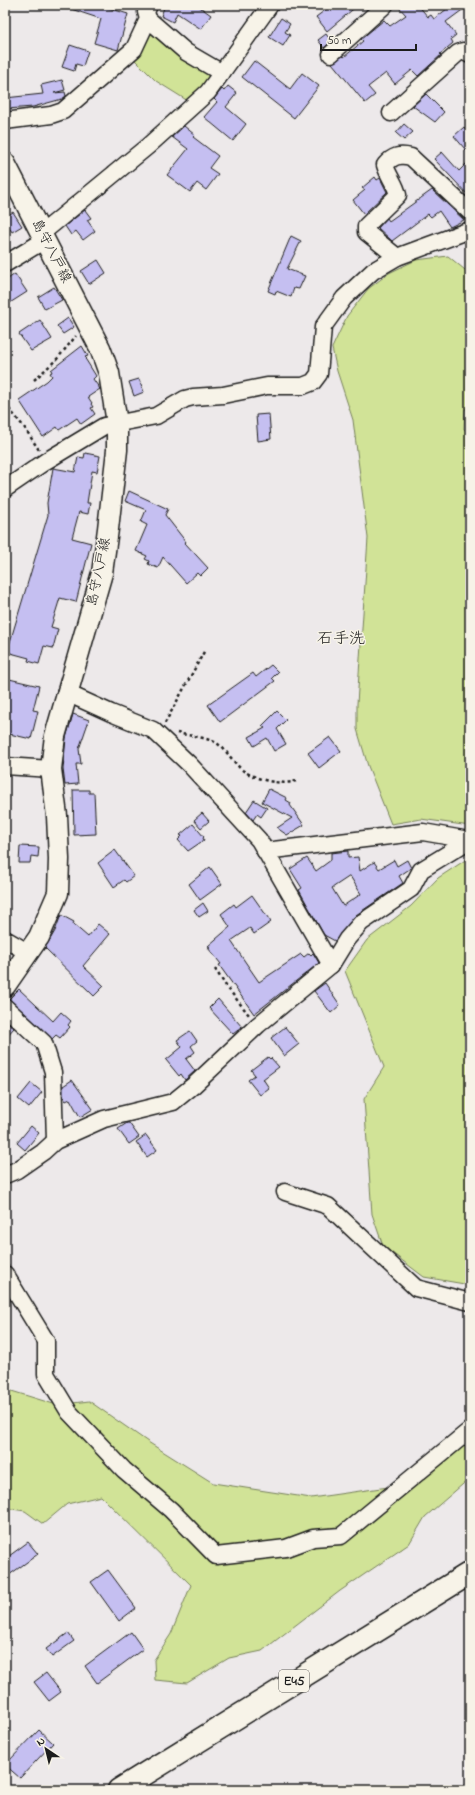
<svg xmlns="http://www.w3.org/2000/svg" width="475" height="1795" font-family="'Indie Flower','Klee One',sans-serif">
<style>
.green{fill:#d1e397;stroke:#76805a}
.building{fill:#c5bff1;stroke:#1c1c1c;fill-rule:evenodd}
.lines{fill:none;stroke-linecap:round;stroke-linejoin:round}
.minor-casing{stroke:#1c1c1c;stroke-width:19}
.major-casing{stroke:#1c1c1c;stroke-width:23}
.highway-casing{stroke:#1c1c1c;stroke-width:25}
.path{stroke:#1c1c1c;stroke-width:2.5;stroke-dasharray:3 3;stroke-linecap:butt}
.minor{stroke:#f7f3e8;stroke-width:16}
.major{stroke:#f7f3e8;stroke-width:20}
.highway{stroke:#f7f3e8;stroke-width:22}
.labels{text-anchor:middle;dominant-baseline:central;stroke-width:3;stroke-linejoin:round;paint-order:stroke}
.shield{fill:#f7f3e8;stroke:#5e5c59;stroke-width:1}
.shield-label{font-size:13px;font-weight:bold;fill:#1c1c1c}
.street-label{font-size:14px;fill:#1c1c1c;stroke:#f7f3e8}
.quarter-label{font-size:16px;fill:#1c1c1c;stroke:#f7f3e8}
</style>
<rect width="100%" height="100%" fill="#ede9ea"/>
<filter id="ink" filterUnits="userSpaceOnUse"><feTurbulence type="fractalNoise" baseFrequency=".025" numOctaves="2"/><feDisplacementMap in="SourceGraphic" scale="8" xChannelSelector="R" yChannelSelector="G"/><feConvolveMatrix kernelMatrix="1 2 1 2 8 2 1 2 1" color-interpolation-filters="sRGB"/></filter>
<g filter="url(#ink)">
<g class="green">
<polygon points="151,27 213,76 188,101 156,81 133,58"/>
<polygon points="448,256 470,274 470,408 465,409 464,429 470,433 470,826 421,819 391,824 368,766 357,729 357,704 368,538 353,420 337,371 332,348 347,316 368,289 389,273 416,260"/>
<polygon points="470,857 470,1285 424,1277 383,1246 372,1214 364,1099 384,1067 345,971 367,940 411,906 438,878"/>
<polygon points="5,1389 57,1405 89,1401 148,1442 213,1483 311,1498 388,1487 470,1431 470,1478 425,1517 409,1544 340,1591 262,1651 229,1658 187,1683 155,1680 154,1660 171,1634 191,1585 101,1496 67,1504 43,1524 25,1511 5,1508"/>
</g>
<g class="building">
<polygon points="66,5 99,5 128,14 118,50 94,43 101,19 65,7"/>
<polygon points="165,5 197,5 211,15 201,29 177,13 173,22 161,16"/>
<polygon points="332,5 358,5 327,31 316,17"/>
<polygon points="397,5 418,5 428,17 431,15 434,19 452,5 469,5 446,22 456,35 451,39 453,43 440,54 441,55 418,76 412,70 395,84 386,73 368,87 375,95 365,103 332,63 343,56 344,57 363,41 361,39 384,20 390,26 406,15"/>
<polygon points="281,18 290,24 285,32 290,35 283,46 269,37"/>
<polygon points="326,34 331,41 324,48 318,40"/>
<polygon points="70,45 88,51 83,66 76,64 74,71 62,67"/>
<polygon points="254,61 290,89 302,73 319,86 294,118 242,77"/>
<polygon points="62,80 65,90 54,93 65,92 66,96 62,99 33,107 7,109 5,98 43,94 41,85"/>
<polygon points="228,86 237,93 226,107 246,124 233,141 204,117 217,102 214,99 222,89 224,91"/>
<polygon points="426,94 444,112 435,122 413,106"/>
<polygon points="404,124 413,132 404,140 396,133"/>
<polygon points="184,126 195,135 193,137 218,156 209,168 218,174 206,190 197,183 190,192 167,175 188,149 172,137"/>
<polygon points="464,127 470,135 470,155 454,136"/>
<polygon points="442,152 459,171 470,160 470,197 434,159"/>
<polygon points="375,177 377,180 380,178 387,192 364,214 353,200 365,190 362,188"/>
<polygon points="432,190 464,220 450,227 439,211 431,217 428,214 392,241 378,228 387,218 389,221"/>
<polygon points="85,210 91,218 87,220 95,231 83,240 76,231 71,235 65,226"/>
<polygon points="13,212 22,226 12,232 5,221 5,217"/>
<polygon points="291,236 301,241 287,269 305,276 299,289 294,288 291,297 276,291 275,294 268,291"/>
<polygon points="98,260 106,273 89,284 81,271"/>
<polygon points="15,274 27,292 5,306 5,281"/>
<polygon points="54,287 62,300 45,309 38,297"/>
<polygon points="68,318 74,327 63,334 57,326"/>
<polygon points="40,320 52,339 31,351 19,334"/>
<polygon points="82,346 88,356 85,357 87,359 86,360 96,376 93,379 100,389 88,397 92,403 91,404 93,407 91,408 95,414 81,424 77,418 59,430 57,427 43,437 19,400 47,381 52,376 50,373 52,372 51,370"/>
<polygon points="139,379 144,392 134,396 129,382"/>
<polygon points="269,414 271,439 258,441 256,415"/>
<polygon points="85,453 100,456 97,472 92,471 87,503 90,503 88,514 79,512 72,538 91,543 76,602 60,598 51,627 58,629 53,648 44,646 39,664 28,661 29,658 7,652 48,515 47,503 53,468 75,472 78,457 84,458"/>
<polygon points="129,491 168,509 165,515 186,542 185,543 208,568 200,576 197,573 186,583 163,557 158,568 148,564 149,561 145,559 147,556 136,551 147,525 141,522 146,510 125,501"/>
<polygon points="271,665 278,672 272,678 275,681 220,722 208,705 253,673 256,677"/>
<polygon points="5,678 39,686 33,710 38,711 31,739 5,733"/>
<polygon points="277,711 286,720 277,729 286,744 274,751 267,738 254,746 249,737 265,728 262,726"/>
<polygon points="73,714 89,720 79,749 81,764 76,764 78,784 65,785 63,769 66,738"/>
<polygon points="330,737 341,751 319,768 308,753"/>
<polygon points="269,789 287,798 286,800 291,803 290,805 304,825 287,835 277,828 292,818 262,802"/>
<polygon points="73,790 89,790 89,793 94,793 96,834 74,835"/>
<polygon points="254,800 267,808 261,817 257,814 253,820 246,812"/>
<polygon points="202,813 209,821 201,828 194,820"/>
<polygon points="193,824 204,837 203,838 204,840 188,851 178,840 182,836 180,835"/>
<polygon points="20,846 39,847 38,857 31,856 30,863 19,863"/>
<polygon points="115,850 134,876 126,882 124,880 114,887 98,863"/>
<path d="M348,851v7l10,-1 2,14 14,-9 5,7 15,-9 3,6 10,-6 4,8 -12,8 4,7 -47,32 -21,26 -11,-6 -25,-45 3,-2 -12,-19 17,-11 9,13 15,-11v-7zM350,876l11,18 -18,12 -11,-18z"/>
<polygon points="210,867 222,884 200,900 189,884"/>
<polygon points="252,895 271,922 254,934 250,928 231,941 259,982 301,954 304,957 309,953 311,955 313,953 319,963 254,1014 219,965 221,964 208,948 210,947 208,946 230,927 221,914 234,904 236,907"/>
<polygon points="203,903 208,911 199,917 194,910"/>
<polygon points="61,915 74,922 73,924 88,937 98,924 110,934 83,966 104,986 94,996 45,948 55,931"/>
<polygon points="325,983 340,1005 331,1013 314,991"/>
<polygon points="19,989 53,1021 61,1012 71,1021 68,1025 70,1027 60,1038 56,1035 52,1039 9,999"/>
<polygon points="218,999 242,1027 233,1034 209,1008"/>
<polygon points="5,1020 14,1028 5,1038"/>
<polygon points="285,1027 299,1044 284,1056 271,1038"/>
<polygon points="190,1031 197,1041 191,1046 195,1052 186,1059 195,1071 185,1080 181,1074 179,1076 166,1060 182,1047 177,1040"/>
<polygon points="268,1057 270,1059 271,1058 279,1067 263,1079 269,1088 260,1095 248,1080 255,1075 251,1070"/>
<polygon points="72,1080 93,1109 80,1117 70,1099 66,1101 63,1097 63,1086"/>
<polygon points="31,1083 42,1092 29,1108 18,1099"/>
<polygon points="127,1123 129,1123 139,1137 129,1144 118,1129"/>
<polygon points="31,1126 39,1133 25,1150 17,1143"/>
<polygon points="146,1135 157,1150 147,1157 136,1142"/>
<polygon points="28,1542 38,1554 5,1578 5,1559"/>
<polygon points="108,1570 136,1608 119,1621 91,1582"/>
<polygon points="131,1632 143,1649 97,1683 85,1666"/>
<polygon points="68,1633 74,1641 52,1657 46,1649"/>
<polygon points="46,1673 61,1692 49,1701 34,1682"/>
<polygon points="39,1730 53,1743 20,1778 5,1765"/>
</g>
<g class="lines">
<defs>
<g id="minor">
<polyline points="148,19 186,52 222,73"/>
<polyline points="331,54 385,5"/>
<polyline points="391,113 458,53 463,51 470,55"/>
<polyline points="5,121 51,115 63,111 134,49 148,19 146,12 149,5"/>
<polyline points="42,233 148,146 208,92 270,5"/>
<path d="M397,257l-31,-25v-6l32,-31c-2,-11 -10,-19 -13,-30 8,-9 14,-11 26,-8l59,55"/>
<polyline points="5,264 45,240"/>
<polyline points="5,489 46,461 104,426 156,416 185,399 193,397 223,395 267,386 303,386 313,382 319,374 323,327 344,298 373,271 397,257 470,230"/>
<polyline points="67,693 111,713 153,730 189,764 259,840 331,965"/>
<polyline points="5,766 51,769"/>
<polyline points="265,851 423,832 469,840"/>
<polyline points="5,939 29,953"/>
<polyline points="5,1007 44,1043 53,1072 55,1141"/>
<polyline points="5,1175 17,1170 43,1152 55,1141 104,1119 173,1102 194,1085 258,1025 331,965 347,939 361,923 411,889 421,870 470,840"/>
<polyline points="285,1192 328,1206 416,1288 470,1302"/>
<polyline points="5,1274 46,1341 46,1374 69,1412 124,1470 171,1510 216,1556 286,1548 313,1538 341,1536 470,1430"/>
</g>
<polyline id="major" points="5,163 100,348 109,373 117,423 117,450 108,529 102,573 55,736 51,769 57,816 59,859 58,893 39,937 5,986"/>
<polyline id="highway" points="119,1790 470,1573"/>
</defs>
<use href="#minor" class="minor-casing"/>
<use href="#major" class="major-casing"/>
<use href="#highway" class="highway-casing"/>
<g class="path">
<polyline points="34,380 57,359 76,336"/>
<polyline points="5,404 24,427 39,450"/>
<polyline points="165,723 205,650"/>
<path d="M177,733c12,3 31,4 41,11 8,6 14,16 21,23 12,12 41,19 57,14"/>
<polyline points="215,969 226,986 249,1015"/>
</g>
<use href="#minor" class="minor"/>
<use href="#major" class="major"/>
<use href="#highway" class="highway"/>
</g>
</g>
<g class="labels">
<rect class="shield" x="279" y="1670" width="30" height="22" rx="3"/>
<g class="shield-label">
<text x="294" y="1681">E45</text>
</g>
<g class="street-label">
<text transform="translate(51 251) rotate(63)">島守八戸線</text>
<text transform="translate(99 572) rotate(-78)">島守八戸線</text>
</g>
<g class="quarter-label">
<text x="341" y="639">石手洗</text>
</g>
</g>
<rect width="475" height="1795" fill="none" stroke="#f7f3e8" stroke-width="20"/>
<rect x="10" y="10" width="455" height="1775" fill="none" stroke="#1c1c1c" stroke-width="1.5" filter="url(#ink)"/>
<g transform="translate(46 1749) rotate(325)" stroke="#f7f3e8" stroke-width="3" paint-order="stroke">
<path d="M0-3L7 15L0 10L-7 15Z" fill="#1c1c1c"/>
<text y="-6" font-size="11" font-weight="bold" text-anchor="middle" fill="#1c1c1c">N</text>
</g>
<path d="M321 44v6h95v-6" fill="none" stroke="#1c1c1c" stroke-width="2"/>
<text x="327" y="44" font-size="12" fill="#1c1c1c" stroke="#f7f3e8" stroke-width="3" paint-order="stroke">50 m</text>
</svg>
